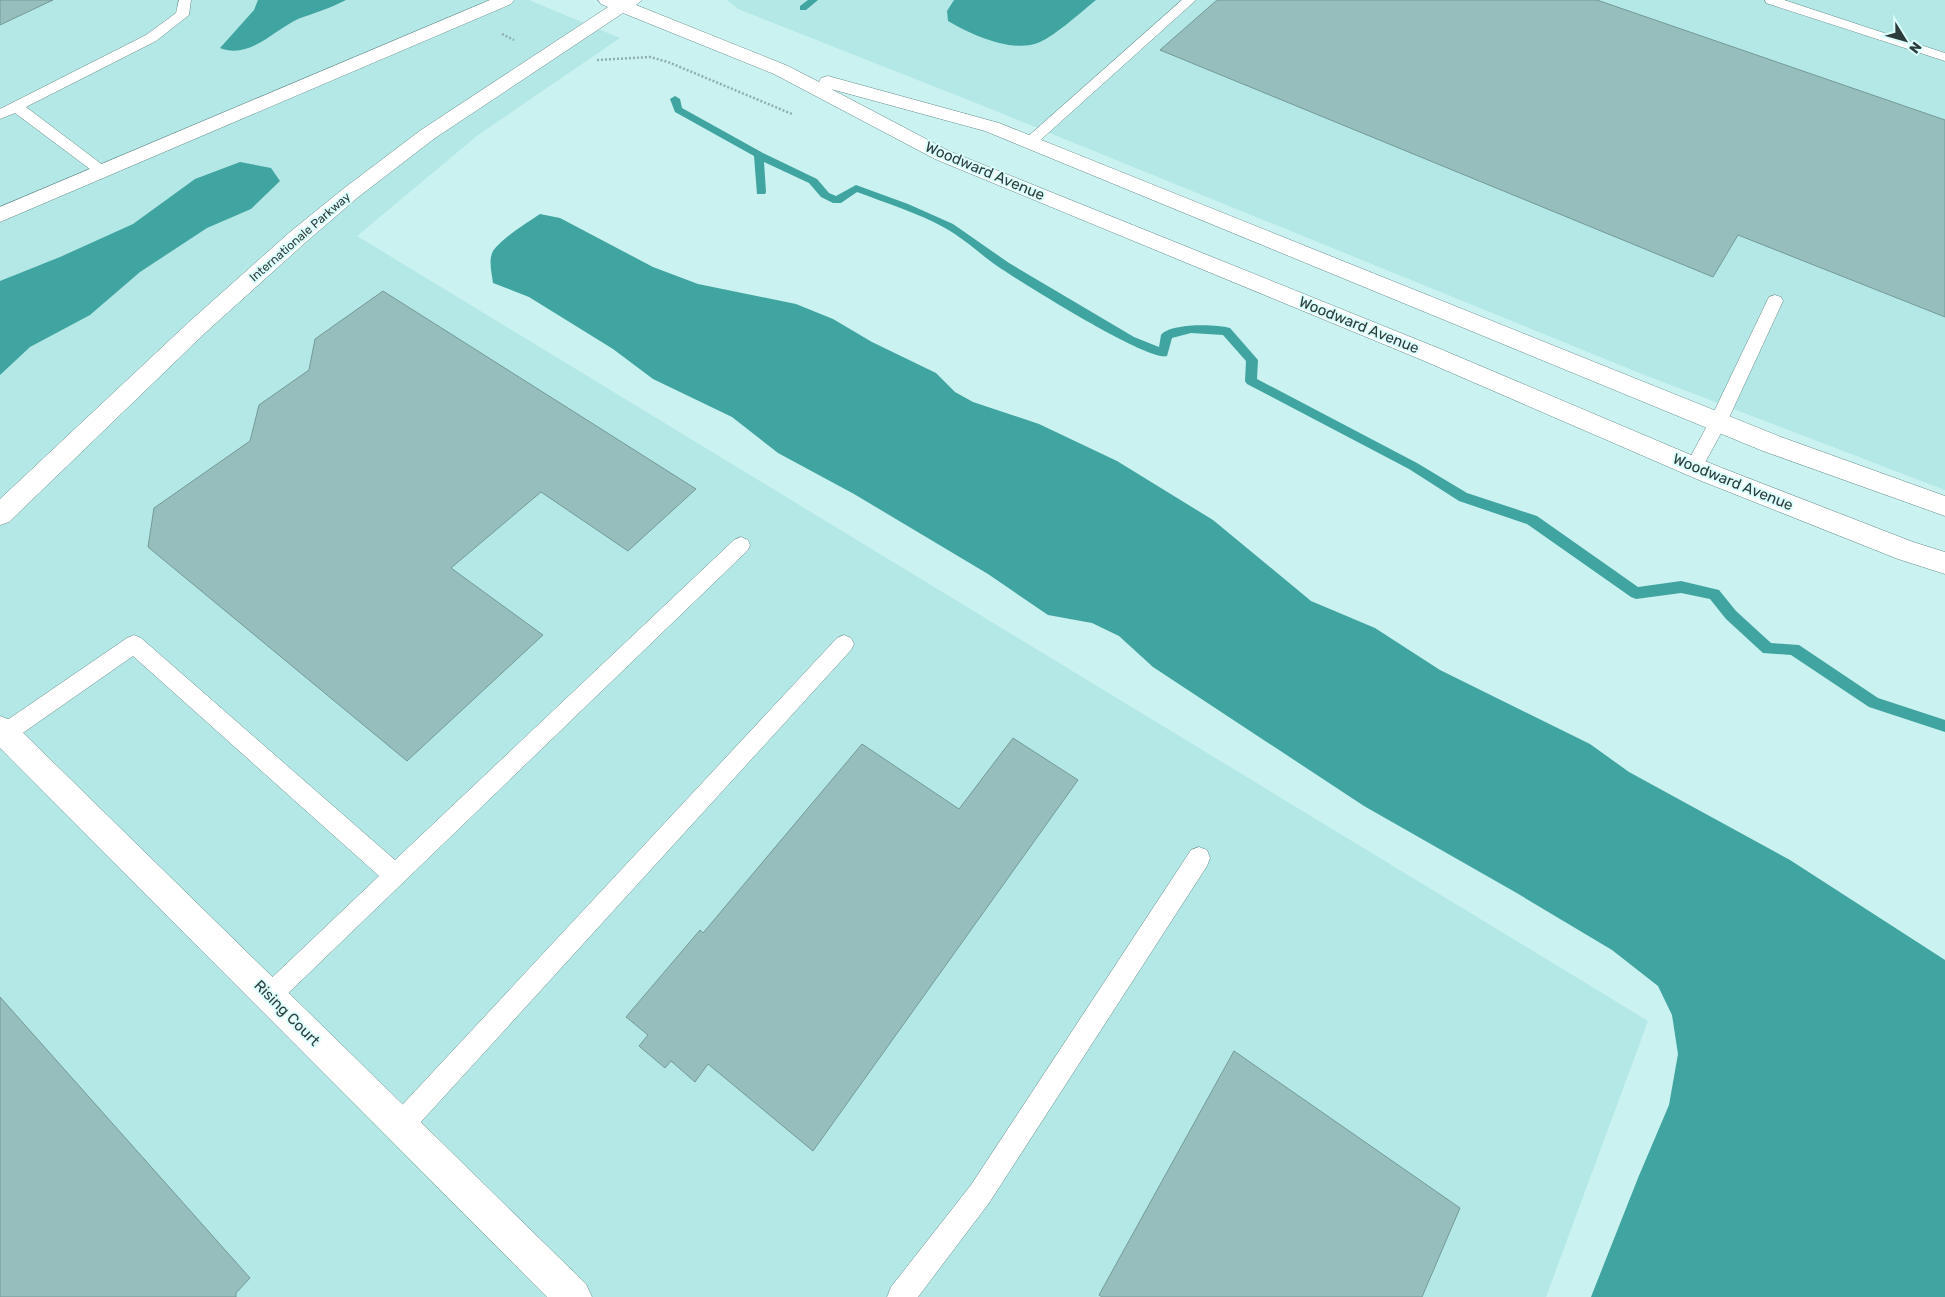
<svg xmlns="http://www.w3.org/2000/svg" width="1945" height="1297" font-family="Rubik,sans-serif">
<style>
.built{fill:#b4e8e6}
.water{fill:#40a4a1}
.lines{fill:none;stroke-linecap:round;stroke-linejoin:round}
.stream{fill:#40a4a1;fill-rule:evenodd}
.building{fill:#96bebc;stroke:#739a98}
.service-casing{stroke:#668d8b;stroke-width:1}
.minor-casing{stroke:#668d8b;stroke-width:1}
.tertiary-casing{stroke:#668d8b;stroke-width:1}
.path{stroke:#8eaeac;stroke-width:2.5;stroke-dasharray:2 2;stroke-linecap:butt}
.service{fill:#fff;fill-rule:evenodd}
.minor{fill:#fff;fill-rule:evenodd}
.tertiary{fill:#fff;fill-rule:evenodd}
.labels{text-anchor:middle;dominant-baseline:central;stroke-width:4;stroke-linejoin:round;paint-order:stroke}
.far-street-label{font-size:12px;fill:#2c3c3c;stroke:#dcfefc}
.street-label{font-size:15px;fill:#2c3c3c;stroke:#dcfefc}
</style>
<rect width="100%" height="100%" fill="#c9f2f0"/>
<g class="built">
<polygon points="0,0 529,0 620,38 478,135 357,236 1648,1021 1546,1297 0,1297"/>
<polygon points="727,0 1945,0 1945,490 1642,374 981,105 738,9"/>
</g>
<g class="water">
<path d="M258,0h88c-15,8 -32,13 -48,19 -24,11 -49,41 -78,29l34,-38z"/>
<path d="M954,0h142c-15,12 -40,35 -56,42 -27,12 -68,-7 -92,-21l-1,-10z"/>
<polygon points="240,162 271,168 280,181 251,209 207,228 140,272 90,315 30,347 0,375 0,281 60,257 133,224 195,179"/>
<path d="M540,214l20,4 93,49 45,17 98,20 37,15 39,23 64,31 19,19 18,10 66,22 78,37 96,59 98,81 64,27 65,42 150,74 39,28 161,88 155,100v337h-354l47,-119 31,-73 9,-51 -6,-39 -14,-29 -46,-36 -97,-58 -151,-86 -211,-139 -34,-31 -27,-13 -44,-8 -60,-41 -134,-80 -76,-41 -46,-36 -79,-38 -40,-30 -84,-52 -36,-14c-1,-9 -5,-23 0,-32 8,-12 35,-29 47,-37z"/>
</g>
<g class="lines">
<g class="stream">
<polygon points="808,0 818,0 806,10 800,10 800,6"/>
<path d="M675,96l5,3 2,9 81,45 54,26 12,14 7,3 20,-11 52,19 45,20 56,39 125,74 25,10 2,-12c9,-12 55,-11 69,-7l28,32 -1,19 160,84 50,30 70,23 101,71 43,-6 38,9 17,21 35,32 28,2 79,53 67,22v12l-76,-25 -78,-52 -28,-2 -37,-34 -16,-20 -29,-6 -45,6 -5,-2 -104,-73 -68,-23 -50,-32 -162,-85 -2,-3 1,-20 -23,-26 -32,-2 -19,5 -5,18c-19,6 -144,-73 -167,-88 -18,-12 -35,-29 -55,-40 -27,-15 -59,-25 -88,-36l-16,11h-8l-12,-6 -12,-14 -45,-21 2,30 -1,2h-8l-3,-38 -79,-44 -5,-13z"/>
</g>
</g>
<g class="building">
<polygon points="0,0 53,0 0,25"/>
<polygon points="1217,0 1597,0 1945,120 1945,317 1738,235 1713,277 1160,50"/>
<polygon points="383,291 696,489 628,551 541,492 451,568 543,635 407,761 148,547 154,508 250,441 259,405 309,370 315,339"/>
<polygon points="1013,738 1078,780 813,1151 708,1064 695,1082 671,1061 665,1068 639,1046 648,1035 626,1017 700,930 703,933 862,744 959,809"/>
<polygon points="0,997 250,1278 236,1293 236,1297 0,1297"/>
<polygon points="1234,1051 1460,1208 1422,1297 1102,1297 1099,1295"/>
</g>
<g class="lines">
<defs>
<g id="service">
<polygon points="179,0 191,0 189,15 156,41 26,107 108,169 110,172 108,175 98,175 15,113 0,119 0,109 146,35 176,13"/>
<polygon points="1182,0 1196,0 1035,145 1025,145 1023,142 1025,139"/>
<polygon points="1765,0 1784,0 1945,53 1945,61 1766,3"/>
<polygon points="1775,295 1781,297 1783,301 1727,422 1700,472 1694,474 1688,472 1685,467 1709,422 1767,301 1769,297"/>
<polygon points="741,537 748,540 750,545 748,550 277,1004 269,1008 261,1004 257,996 261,988 379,876 133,656 7,744 0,747 0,725 127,638 134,635 141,638 395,860 734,540"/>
<polygon points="844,635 851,638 854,644 851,650 409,1135 400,1139 391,1135 387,1126 391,1117 837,638"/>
<polygon points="1199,847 1207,850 1210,858 1207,866 989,1203 918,1297 887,1297 891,1287 971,1185 1191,850"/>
</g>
<polygon id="minor" points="0,716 10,720 586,1284 592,1297 547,1297 0,748"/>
<g id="tertiary">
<polygon points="490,0 514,0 511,4 0,222 0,207"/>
<polygon points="598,0 642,0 636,5 788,66 819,82 821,78 828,76 999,123 1781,437 1945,496 1945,516 1763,451 985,131 831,89 949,151 1438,348 1717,466 1913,542 1945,552 1945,574 1898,559 1699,480 1422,360 935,159 774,74 623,13 435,138 357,198 306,242 205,333 9,522 0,525 0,499 189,322 290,232 343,189 421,130 608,7 601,4"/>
</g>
</defs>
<use href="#service" class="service-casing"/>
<use href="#minor" class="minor-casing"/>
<use href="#tertiary" class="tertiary-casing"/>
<g class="path">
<polyline points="502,34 514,40"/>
<polyline points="597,60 650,57 668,62 792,114"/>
</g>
<use href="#service" class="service"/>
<use href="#minor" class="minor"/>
<use href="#tertiary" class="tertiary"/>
</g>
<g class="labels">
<g class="far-street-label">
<text transform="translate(300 237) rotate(-41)">Internationale Parkway</text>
</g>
<g class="street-label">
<text transform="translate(985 171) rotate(23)">Woodward Avenue</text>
<text transform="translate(1359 325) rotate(22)">Woodward Avenue</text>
<text transform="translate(1733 482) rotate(22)">Woodward Avenue</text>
<text transform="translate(287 1013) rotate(45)">Rising Court</text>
</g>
</g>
<g transform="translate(1905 40) rotate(127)" stroke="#dcfefc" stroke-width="4" paint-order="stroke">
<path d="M0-4L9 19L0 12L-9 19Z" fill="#2c3c3c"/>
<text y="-8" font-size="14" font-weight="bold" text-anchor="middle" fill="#2c3c3c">N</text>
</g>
</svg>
